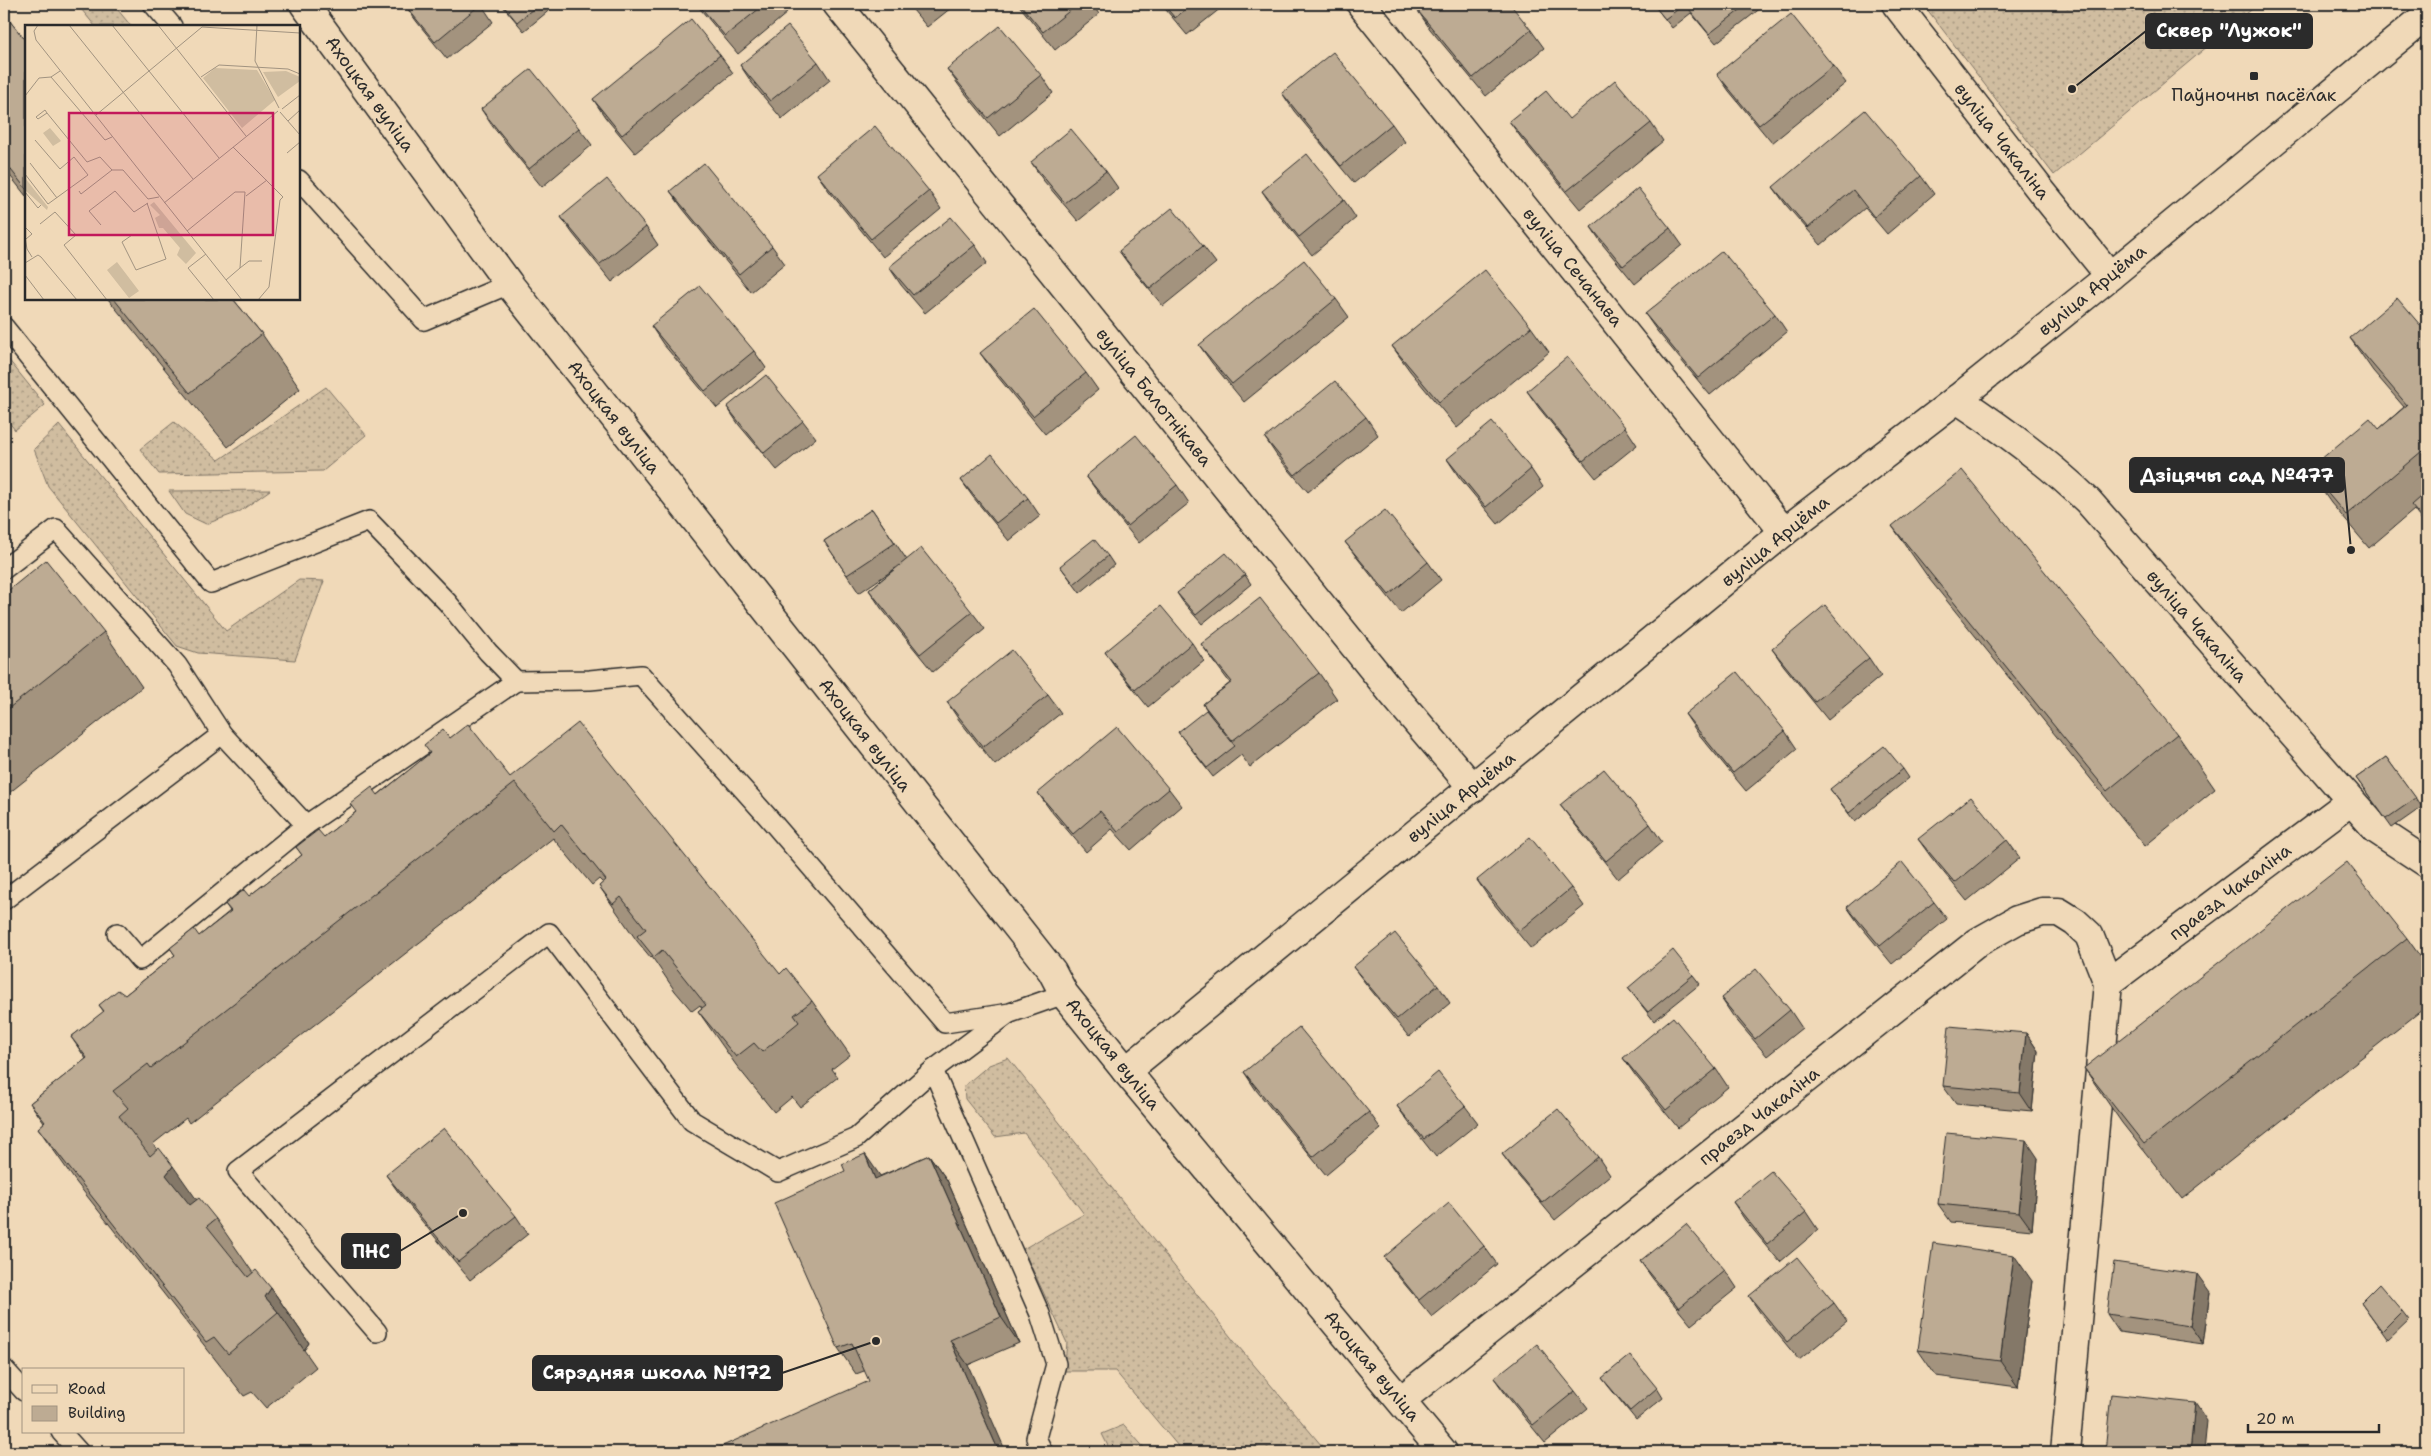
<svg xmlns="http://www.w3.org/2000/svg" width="2431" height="1456" font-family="'Shantell Sans',sans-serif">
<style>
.grass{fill:url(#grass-dots);stroke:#7e7466}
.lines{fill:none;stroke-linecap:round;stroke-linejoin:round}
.service-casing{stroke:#2b2b2b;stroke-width:22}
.minor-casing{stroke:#2b2b2b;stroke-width:31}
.tertiary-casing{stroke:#2b2b2b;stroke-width:31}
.service{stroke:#f0d9b8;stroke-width:19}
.minor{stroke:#f0d9b8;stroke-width:28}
.tertiary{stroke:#f0d9b8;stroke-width:28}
.wall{fill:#a3937e;stroke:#2b2b2b}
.shaded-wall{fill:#847867;stroke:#2b2b2b}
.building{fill:#bdab93;stroke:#2b2b2b}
.poi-dot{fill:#2b2b2b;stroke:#f0d9b8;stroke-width:2}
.labels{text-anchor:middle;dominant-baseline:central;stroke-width:4;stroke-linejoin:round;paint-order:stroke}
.street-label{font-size:18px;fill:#2b2b2b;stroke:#f0d9b8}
.poi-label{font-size:18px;fill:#2b2b2b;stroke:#f0d9b8}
.inset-road{fill:none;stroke:#a19380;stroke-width:1}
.view{fill:#c2185b;fill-opacity:0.15;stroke:#c2185b;stroke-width:2.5}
.inset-edge{fill:none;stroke:#2b2b2b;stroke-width:2.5}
.leader{fill:none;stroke:#2b2b2b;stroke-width:2}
.callout-dot{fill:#2b2b2b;stroke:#f0d9b8;stroke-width:2}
.callout{fill:#2b2b2b;stroke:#2b2b2b;stroke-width:2}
.callout-label{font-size:19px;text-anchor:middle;font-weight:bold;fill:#fff}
</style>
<defs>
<pattern id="grass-dots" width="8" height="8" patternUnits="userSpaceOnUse" patternTransform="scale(1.25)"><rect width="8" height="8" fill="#d0bda0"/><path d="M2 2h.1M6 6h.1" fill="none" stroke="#a99a83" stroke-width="1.8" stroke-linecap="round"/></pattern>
</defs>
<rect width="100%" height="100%" fill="#f0d9b8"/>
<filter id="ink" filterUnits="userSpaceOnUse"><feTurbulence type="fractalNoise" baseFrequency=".02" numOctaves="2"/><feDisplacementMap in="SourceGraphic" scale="10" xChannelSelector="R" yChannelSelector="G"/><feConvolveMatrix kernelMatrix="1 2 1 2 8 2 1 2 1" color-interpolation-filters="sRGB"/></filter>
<g filter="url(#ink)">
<g class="grass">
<polygon points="77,4 113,4 131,26 95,26"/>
<polygon points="1923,4 2258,4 2054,175"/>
<polygon points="4,354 45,405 15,430 4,416"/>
<polygon points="326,387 366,435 323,471 159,474 140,449 174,422 219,460"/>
<polygon points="59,425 226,631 299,580 324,581 295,660 198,653 177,646 48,486 34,449"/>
<polygon points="270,490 239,512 206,524 185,514 169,491"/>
<polygon points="1008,1058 1238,1346 1327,1452 1183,1452 1115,1371 1064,1371 1067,1343 1023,1249 1084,1214 1024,1133 995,1137 965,1099 964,1086 989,1065"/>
<polygon points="1124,1425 1148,1452 1111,1452 1102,1434"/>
</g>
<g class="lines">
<defs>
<g id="service">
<polyline points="153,4 172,26"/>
<polyline points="299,180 424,320 509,284"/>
<polyline points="4,327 211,583 369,521 447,602 488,652 516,681 590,680 641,675 767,816 945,1023 1010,1013 1064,994"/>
<polyline points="4,569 56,529 177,665 222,734 4,900"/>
<polyline points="222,734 306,825"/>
<polyline points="117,933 140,960 306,825 516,681"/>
<polyline points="933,1070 1040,1314 1056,1364 1036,1438 1043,1452"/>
<polyline points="377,1332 238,1171 549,933 692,1121 778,1172 856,1138 933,1070 1008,1014"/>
<polyline points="4,1369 24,1391"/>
<polyline points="61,1432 79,1452"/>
</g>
<g id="minor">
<polyline points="304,4 509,284 1052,971 1064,994 1126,1071"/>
<polyline points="837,4 1393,694 1473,788"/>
<polyline points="1361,4 1784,532"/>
<polyline points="1896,4 2042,192 2110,276"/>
<path d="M1957,399c47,31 91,63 131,102l289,329 50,33"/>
<polyline points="2108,983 2351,801"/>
<polyline points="1401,1400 1978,942 2017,920 2042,912 2059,912 2075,922 2089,935 2108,983 2065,1452"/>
</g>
<polyline id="tertiary" points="1443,1452 1126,1071 1784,532 1957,399 2110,276 2427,15"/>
</defs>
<use href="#service" class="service-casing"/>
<use href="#minor" class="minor-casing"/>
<use href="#tertiary" class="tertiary-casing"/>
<use href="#service" class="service"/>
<use href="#minor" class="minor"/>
<use href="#tertiary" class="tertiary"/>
</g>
<g class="wall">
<polygon points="404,4 481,4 493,22 447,59 417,22"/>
<polygon points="501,4 549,4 552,8 524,31"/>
<polygon points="696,4 780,4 787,13 738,54"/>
<polygon points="908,4 956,4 927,27"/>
<polygon points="1018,4 1092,4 1099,14 1055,50"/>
<polygon points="1161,4 1226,4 1187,35"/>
<polygon points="1653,4 1766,4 1716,43 1691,13 1672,28"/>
<polygon points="1418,11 1531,30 1544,48 1486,96 1430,29"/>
<polygon points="4,14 26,41 26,196 4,168"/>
<polygon points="720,55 733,73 635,153 605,117 593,99"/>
<polygon points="818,62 830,80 782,119 752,83 740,65"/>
<polygon points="1833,66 1846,83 1772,143 1729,91 1717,74"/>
<polygon points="947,69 1041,75 1053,93 1000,136 960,87"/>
<polygon points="1282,93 1392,124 1405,142 1354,183 1294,111"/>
<polygon points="481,109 579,128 592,145 542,187 493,127"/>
<polygon points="1569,119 1651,123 1663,141 1580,209 1522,139 1509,121"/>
<polygon points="1031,162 1106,171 1118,188 1078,221 1043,180"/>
<polygon points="817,174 929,191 941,209 883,257 829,191"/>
<polygon points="1921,176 1934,194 1887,234 1865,208 1821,245 1786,205 1773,187"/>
<polygon points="670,191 772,246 785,264 751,292 683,209"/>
<polygon points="1262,191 1344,200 1356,218 1312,255 1274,209"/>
<polygon points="561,217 646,227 658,245 612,282 573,234"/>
<polygon points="1591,227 1670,228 1682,245 1635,284 1603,245"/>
<polygon points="975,245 987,263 925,313 901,285 889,267"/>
<polygon points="1203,246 1216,263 1163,306 1132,269 1119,251"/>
<polygon points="108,299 233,299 262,334 300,389 228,447"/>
<polygon points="1336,299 1349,317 1244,402 1212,363 1199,345"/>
<polygon points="1645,314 1775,314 1787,332 1710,395 1657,331"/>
<polygon points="651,326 754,351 766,368 717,408 663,344"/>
<polygon points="1531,327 1549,352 1457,428 1410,371 1392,346"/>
<polygon points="2427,333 2427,528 2414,510 2369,548 2331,503 2308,470 2379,429 2404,407 2373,371 2350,338"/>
<polygon points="980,353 1086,373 1098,390 1045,434 993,371"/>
<polygon points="1527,391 1625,427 1637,445 1596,478 1539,408"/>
<polygon points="727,407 803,421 816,438 777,470 739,425"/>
<polygon points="1366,417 1378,435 1308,492 1277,456 1265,438"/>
<polygon points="1447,459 1531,469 1543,487 1498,524 1459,477"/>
<polygon points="1086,476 1177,485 1189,503 1139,543 1099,494"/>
<polygon points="961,480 1028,498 1040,516 1009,541 973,497"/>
<polygon points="872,509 907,560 972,612 985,629 933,672 881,608 869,590 896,568 859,593 824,541"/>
<polygon points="1892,526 2177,734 2215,789 2145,846 1930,580"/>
<polygon points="1345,542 1428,562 1441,580 1401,613 1358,559"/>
<polygon points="1108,556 1114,565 1080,593 1060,566"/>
<polygon points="1245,575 1251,584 1202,624 1183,602 1177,593"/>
<polygon points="4,594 104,632 142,687 4,797"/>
<polygon points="1192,643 1204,661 1148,707 1117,669 1105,652"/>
<polygon points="1201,644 1319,673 1337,699 1250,767 1241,755 1213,777 1178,732 1214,721 1203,704 1230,683"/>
<polygon points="1772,649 1869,658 1881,676 1828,720 1784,666"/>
<polygon points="1048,695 1061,713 995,765 959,720 947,702"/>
<polygon points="1685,714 1785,731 1797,749 1746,791 1697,732"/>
<polygon points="450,738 510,777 780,974 812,1001 850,1055 832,1069 838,1077 800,1107 792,1097 774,1112 736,1065 698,1011 702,1008 700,1005 692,1011 675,991 652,957 651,958 637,941 599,886 603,883 599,879 592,885 553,838 189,1123 186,1118 153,1144 196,1200 216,1219 253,1273 271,1288 309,1343 304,1350 316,1367 266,1408 252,1392 244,1396 76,1182 38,1128 44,1123 30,1103 86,1059 71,1037 104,1012 99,1005 125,995 175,955 170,948 199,936 230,911 225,904 249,896 302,855 296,847 324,837"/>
<polygon points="2386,757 2422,807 2392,828 2356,778"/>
<polygon points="1903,769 1909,778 1855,822 1830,789"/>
<polygon points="1169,789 1182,806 1131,850 1112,829 1086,852 1051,811 1038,793"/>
<polygon points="1560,805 1650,824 1662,842 1618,879 1573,822"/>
<polygon points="1918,839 2007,840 2020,858 1967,901 1931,857"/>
<polygon points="1477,880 1571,888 1584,906 1531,949 1489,898"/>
<polygon points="1934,902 1947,919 1892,964 1859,924 1847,907"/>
<polygon points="2407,938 2427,966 2427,1006 2182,1199 2122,1123 2084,1068"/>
<polygon points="1353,967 1438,985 1450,1003 1409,1037 1366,984"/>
<polygon points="1693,975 1700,984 1654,1021 1628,988"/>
<polygon points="1721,998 1790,1010 1802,1028 1767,1056 1733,1016"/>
<polygon points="2026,1033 2038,1051 2032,1111 1956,1104 1943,1086"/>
<polygon points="1623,1058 1716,1069 1728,1087 1678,1128 1635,1075"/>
<polygon points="1244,1072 1369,1112 1381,1129 1326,1175 1256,1090"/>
<polygon points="1397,1106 1465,1106 1478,1123 1436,1157 1409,1123"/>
<polygon points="1502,1154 1598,1157 1610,1175 1555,1220 1515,1172"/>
<polygon points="929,1155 947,1180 1019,1343 968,1365 864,1371 856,1374 838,1348 880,1176"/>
<polygon points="2038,1158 2032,1230 1951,1222 1938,1204"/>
<polygon points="386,1175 516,1216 528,1234 470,1280 399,1193"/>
<polygon points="1733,1202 1806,1212 1818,1230 1780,1262 1745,1220"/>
<polygon points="1484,1246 1497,1264 1432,1317 1397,1275 1384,1257"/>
<polygon points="1640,1261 1725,1270 1737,1288 1691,1325 1653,1279"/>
<polygon points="2032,1281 2018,1387 1936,1376 1918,1350"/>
<polygon points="2210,1292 2203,1344 2119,1332 2107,1314"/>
<polygon points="1749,1296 1834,1303 1847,1321 1799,1360 1761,1314"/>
<polygon points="2361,1302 2402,1311 2409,1320 2388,1340"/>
<polygon points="1494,1378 1575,1391 1588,1408 1545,1443 1507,1396"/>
<polygon points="1602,1378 1657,1388 1663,1398 1636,1420 1609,1387"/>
</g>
<g class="shaded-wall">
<polygon points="2026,1033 2038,1051 2032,1111 2020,1093"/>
<polygon points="2026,1140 2038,1158 2032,1230 2019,1212"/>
<polygon points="865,1154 883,1180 875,1179"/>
<polygon points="929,1155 947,1180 1019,1343 1001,1317"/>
<polygon points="173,1166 211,1220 204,1230 166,1175"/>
<polygon points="2014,1255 2032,1281 2018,1387 2000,1361"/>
<polygon points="2197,1274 2210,1292 2203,1344 2190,1326"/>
<polygon points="271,1288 309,1343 304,1350 278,1312 265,1297"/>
<polygon points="950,1340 968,1365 1006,1452 999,1452"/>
<polygon points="2195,1403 2207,1421 2204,1452 2190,1452"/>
</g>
<g class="building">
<polygon points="404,4 481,4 435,42"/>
<polygon points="502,4 539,4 517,22"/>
<polygon points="698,4 765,4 725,36"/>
<polygon points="910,4 922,4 915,10"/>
<polygon points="1020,4 1078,4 1043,32"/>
<polygon points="1163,4 1192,4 1175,18"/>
<polygon points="1427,4 1510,4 1531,30 1473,78 1418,11"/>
<polygon points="1653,4 1685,4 1665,19"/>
<polygon points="1685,4 1748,4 1709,34"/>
<polygon points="4,14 26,41 26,189 4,161"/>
<polygon points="1791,14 1833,66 1759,125 1717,74"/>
<polygon points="691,19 720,55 622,135 593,99"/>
<polygon points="788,26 818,62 770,101 740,65"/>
<polygon points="1000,26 1041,75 988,118 947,69"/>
<polygon points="1333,52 1392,124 1341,166 1282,93"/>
<polygon points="531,69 579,128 529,169 481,109"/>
<polygon points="1615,80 1651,123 1567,191 1509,121 1546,91 1569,119"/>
<polygon points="1865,110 1921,176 1874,217 1853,190 1808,228 1773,187"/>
<polygon points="875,126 929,191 871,239 817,174"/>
<polygon points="1071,129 1106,171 1065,203 1031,162"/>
<polygon points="1307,154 1344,200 1299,237 1262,191"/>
<polygon points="704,163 772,246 739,274 670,191"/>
<polygon points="607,179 646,227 600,264 561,217"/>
<polygon points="1638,188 1670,228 1623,266 1591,227"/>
<polygon points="1172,208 1203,246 1150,289 1119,251"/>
<polygon points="951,217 975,245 913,295 889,267"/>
<polygon points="1722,251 1775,314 1698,378 1645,314"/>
<polygon points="1304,260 1336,299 1232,384 1199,345"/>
<polygon points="1485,270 1531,327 1439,402 1392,346"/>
<polygon points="700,286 754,351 705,391 651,326"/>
<polygon points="2397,298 2427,333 2427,457 2422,451 2346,515 2308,470 2370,418 2379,429 2407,405 2350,338"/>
<polygon points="114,299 233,299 262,334 190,393"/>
<polygon points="1034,309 1086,373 1033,416 980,353"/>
<polygon points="1567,357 1625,427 1583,461 1527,391"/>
<polygon points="766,375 803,421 764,453 727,407"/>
<polygon points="1335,381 1366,417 1295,475 1265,438"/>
<polygon points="1492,422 1531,469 1486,507 1447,459"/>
<polygon points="1136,435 1177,485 1127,526 1086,476"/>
<polygon points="992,454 1028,498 996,523 961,480"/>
<polygon points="1962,470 2177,734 2107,791 1892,526"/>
<polygon points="2427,491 2427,524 2411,505"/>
<polygon points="872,509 895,543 847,575 824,541"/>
<polygon points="1385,510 1428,562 1389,595 1345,542"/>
<polygon points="1094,539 1108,556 1074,584 1060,566"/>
<polygon points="921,548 972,612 920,654 869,590"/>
<polygon points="1226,553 1245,575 1196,615 1177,593"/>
<polygon points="46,560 104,632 4,712 4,594"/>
<polygon points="1260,598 1319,673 1232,741 1203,704 1232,682 1201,644"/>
<polygon points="1825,605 1869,658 1815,702 1772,649"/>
<polygon points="1161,606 1192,643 1135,690 1105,652"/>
<polygon points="1012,650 1048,695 983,747 947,702"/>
<polygon points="1737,672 1785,731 1733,773 1685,714"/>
<polygon points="1206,710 1235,746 1207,768 1178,732"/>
<polygon points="578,723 780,974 786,968 812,1001 794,1015 799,1022 762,1052 754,1043 736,1057 698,1011 706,1005 662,950 654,957 637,936 646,929 621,897 613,904 599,886 606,880 561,824 554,831 515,783 151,1068 148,1064 113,1091 128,1108 119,1116 150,1156 159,1148 173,1166 166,1175 190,1205 199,1198 216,1219 207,1226 248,1277 256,1270 271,1288 265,1297 278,1312 228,1354 214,1337 206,1342 38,1128 45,1122 30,1103 87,1058 71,1037 104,1011 99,1005 118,990 125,995 175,955 170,948 194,929 199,936 231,911 225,904 244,890 249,896 302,855 296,847 318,830 324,837 356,812 350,804 372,787 378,795 430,753 424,745 443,729 450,738 468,724 510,777"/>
<polygon points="1117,727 1169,789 1118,832 1100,811 1073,834 1038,793"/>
<polygon points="1884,746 1903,769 1849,813 1830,789"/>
<polygon points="2386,757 2416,798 2386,819 2356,778"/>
<polygon points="1604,769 1650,824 1606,861 1560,805"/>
<polygon points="1971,797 2007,840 1955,883 1918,839"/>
<polygon points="1530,837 1571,888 1519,931 1477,880"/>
<polygon points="1902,862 1934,902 1880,946 1847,907"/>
<polygon points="2347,862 2407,938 2144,1144 2084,1068"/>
<polygon points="1395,933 1438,985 1397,1019 1353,967"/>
<polygon points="1673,950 1693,975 1648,1012 1628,988"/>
<polygon points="1756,969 1790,1010 1755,1039 1721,998"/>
<polygon points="1673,1017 1716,1069 1666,1110 1623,1058"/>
<polygon points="1949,1026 2026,1033 2020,1093 1943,1086"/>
<polygon points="1299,1027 1369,1112 1313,1157 1244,1072"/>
<polygon points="1438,1072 1465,1106 1424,1139 1397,1106"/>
<polygon points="1558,1109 1598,1157 1542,1203 1502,1154"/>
<polygon points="444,1128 516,1216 458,1262 386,1175"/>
<polygon points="1946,1133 2026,1140 2019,1212 1938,1204"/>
<polygon points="865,1154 875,1179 929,1155 1001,1317 950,1340 999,1452 709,1452 869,1381 852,1343 838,1348 774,1203 845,1171 842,1164"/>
<polygon points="1771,1171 1806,1212 1767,1244 1733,1202"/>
<polygon points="1449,1203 1484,1246 1419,1300 1384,1257"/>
<polygon points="1686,1224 1725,1270 1679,1308 1640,1261"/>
<polygon points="1933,1243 2014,1255 2000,1361 1918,1350"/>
<polygon points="1797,1257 1834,1303 1787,1342 1749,1296"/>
<polygon points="2114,1262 2197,1274 2190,1326 2107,1314"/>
<polygon points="2379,1284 2402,1311 2382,1331 2361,1302"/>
<polygon points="1537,1344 1575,1391 1533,1425 1494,1378"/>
<polygon points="1630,1355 1657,1388 1630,1411 1602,1378"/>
<polygon points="2111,1394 2195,1403 2190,1452 2105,1452"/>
</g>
</g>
<rect class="poi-dot" x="2249" y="71" width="10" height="10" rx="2.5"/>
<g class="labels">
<g class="street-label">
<text transform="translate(370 94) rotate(54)">Ахоцкая вуліца</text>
<text transform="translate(2002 141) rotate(52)">вуліца Чакаліна</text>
<text transform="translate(1573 267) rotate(51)">вуліца Сечанава</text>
<text transform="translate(2092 290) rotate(-39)">вуліца Арцёма</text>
<text transform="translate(1154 397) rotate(51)">вуліца Балотнікава</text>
<text transform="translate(614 417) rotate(52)">Ахоцкая вуліца</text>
<text transform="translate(1775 541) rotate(-39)">вуліца Арцёма</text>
<text transform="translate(2197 626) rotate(49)">вуліца Чакаліна</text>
<text transform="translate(865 735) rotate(52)">Ахоцкая вуліца</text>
<text transform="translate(1461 797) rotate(-39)">вуліца Арцёма</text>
<text transform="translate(2230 892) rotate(-37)">праезд Чакаліна</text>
<text transform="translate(1113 1054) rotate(51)">Ахоцкая вуліца</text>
<text transform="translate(1759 1116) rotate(-38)">праезд Чакаліна</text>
<text transform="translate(1372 1366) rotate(50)">Ахоцкая вуліца</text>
</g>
<g class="poi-label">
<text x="2254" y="95">Паўночны пасёлак</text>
</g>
</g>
<g transform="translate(25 25)">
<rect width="275" height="275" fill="#f0d9b8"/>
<path d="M190,43l42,2 18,30 -33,28 -39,-50zM261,46l14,6v4l-22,16 -15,-25zM0,153l23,29 -1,3 -22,-20zM129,177l42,51 -10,11 -9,-9 3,-7 -17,-20h-4l-4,-10 5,-3 -10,-10z" fill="#d0bda0"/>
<path d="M25,103l11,13 -8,5 -10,-13zM92,237l22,29 -10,7 -22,-28z" fill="#d0bda0"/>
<path class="inset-road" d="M13,0l-4,6 2,9 206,260M44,0l124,154M87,0l107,133M133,0l88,111M232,0l-2,36 24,47M26,52l54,63 7,-3M176,52l18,-12 69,4 12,5M0,71l14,-18 12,-1 9,-6M257,84l18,-14M255,87l20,23M22,88l-2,-3 -9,7 2,2 9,-6 40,49 13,-5 12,13h11l25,29 11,-2M71,90l106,-88 98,6M263,96l12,-11M208,122l50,50 -3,3 -11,87 -11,13M262,128l13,-11M5,138l27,35M0,149l23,30 40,-29 -14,-18 -14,12 -25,-29M54,166l2,3 31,-24M0,167l13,16 3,-3M221,171l21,-16M139,178l114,-92M15,199l15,-12 21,23 -12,10 43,55M76,200l-12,-14 26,-20 19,21 14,-9M0,202l7,7 -6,5M162,206l48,-39h10l-5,76 -14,12M107,210l-10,7 14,28 30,-11 -19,-56M0,212l2,12 5,8M181,229l-18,14 26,32M0,238l13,-8 3,2 36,43M215,243l9,-7h13M0,250l19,25"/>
<path class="view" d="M44,88h204v122h-204z"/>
<rect width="275" height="275" class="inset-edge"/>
</g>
<path class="leader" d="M2072 89L2146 31M2351 550L2344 475M463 1213L400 1251M876 1341L782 1373"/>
<g class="callout-dot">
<circle cx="2072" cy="89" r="5"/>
<circle cx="2351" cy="550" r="5"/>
<circle cx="463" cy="1213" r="5"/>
<circle cx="876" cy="1341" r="5"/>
</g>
<g class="callout">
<rect x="2146" y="14" width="166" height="34" rx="5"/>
<rect x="2130" y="458" width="214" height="34" rx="5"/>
<rect x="342" y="1234" width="58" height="34" rx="5"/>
<rect x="533" y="1356" width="249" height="34" rx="5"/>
</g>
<g class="callout-label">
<text x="2229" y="37">Сквер "Лужок"</text>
<text x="2237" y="482">Дзіцячы сад №477</text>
<text x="371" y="1258">ПНС</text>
<text x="657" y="1379">Сярэдняя школа №172</text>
</g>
<rect width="2431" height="1456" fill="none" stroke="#f0d9b8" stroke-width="20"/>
<rect x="10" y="10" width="2411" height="1436" fill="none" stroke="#2b2b2b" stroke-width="2" filter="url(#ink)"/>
<rect x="22" y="1368" width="162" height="65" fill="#f0d9b8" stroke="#a19380"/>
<rect x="32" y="1385" width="25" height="8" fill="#f0d9b8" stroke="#a19380"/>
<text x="68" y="1394" font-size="15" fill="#2b2b2b">Road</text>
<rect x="32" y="1406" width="25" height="15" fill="#bdab93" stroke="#a19380"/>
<text x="68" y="1418" font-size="15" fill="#2b2b2b">Building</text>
<path d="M2248 1424v8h131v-8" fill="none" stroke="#2b2b2b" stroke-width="2.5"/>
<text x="2256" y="1424" font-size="15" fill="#2b2b2b" stroke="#f0d9b8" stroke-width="4" paint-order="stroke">20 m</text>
</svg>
